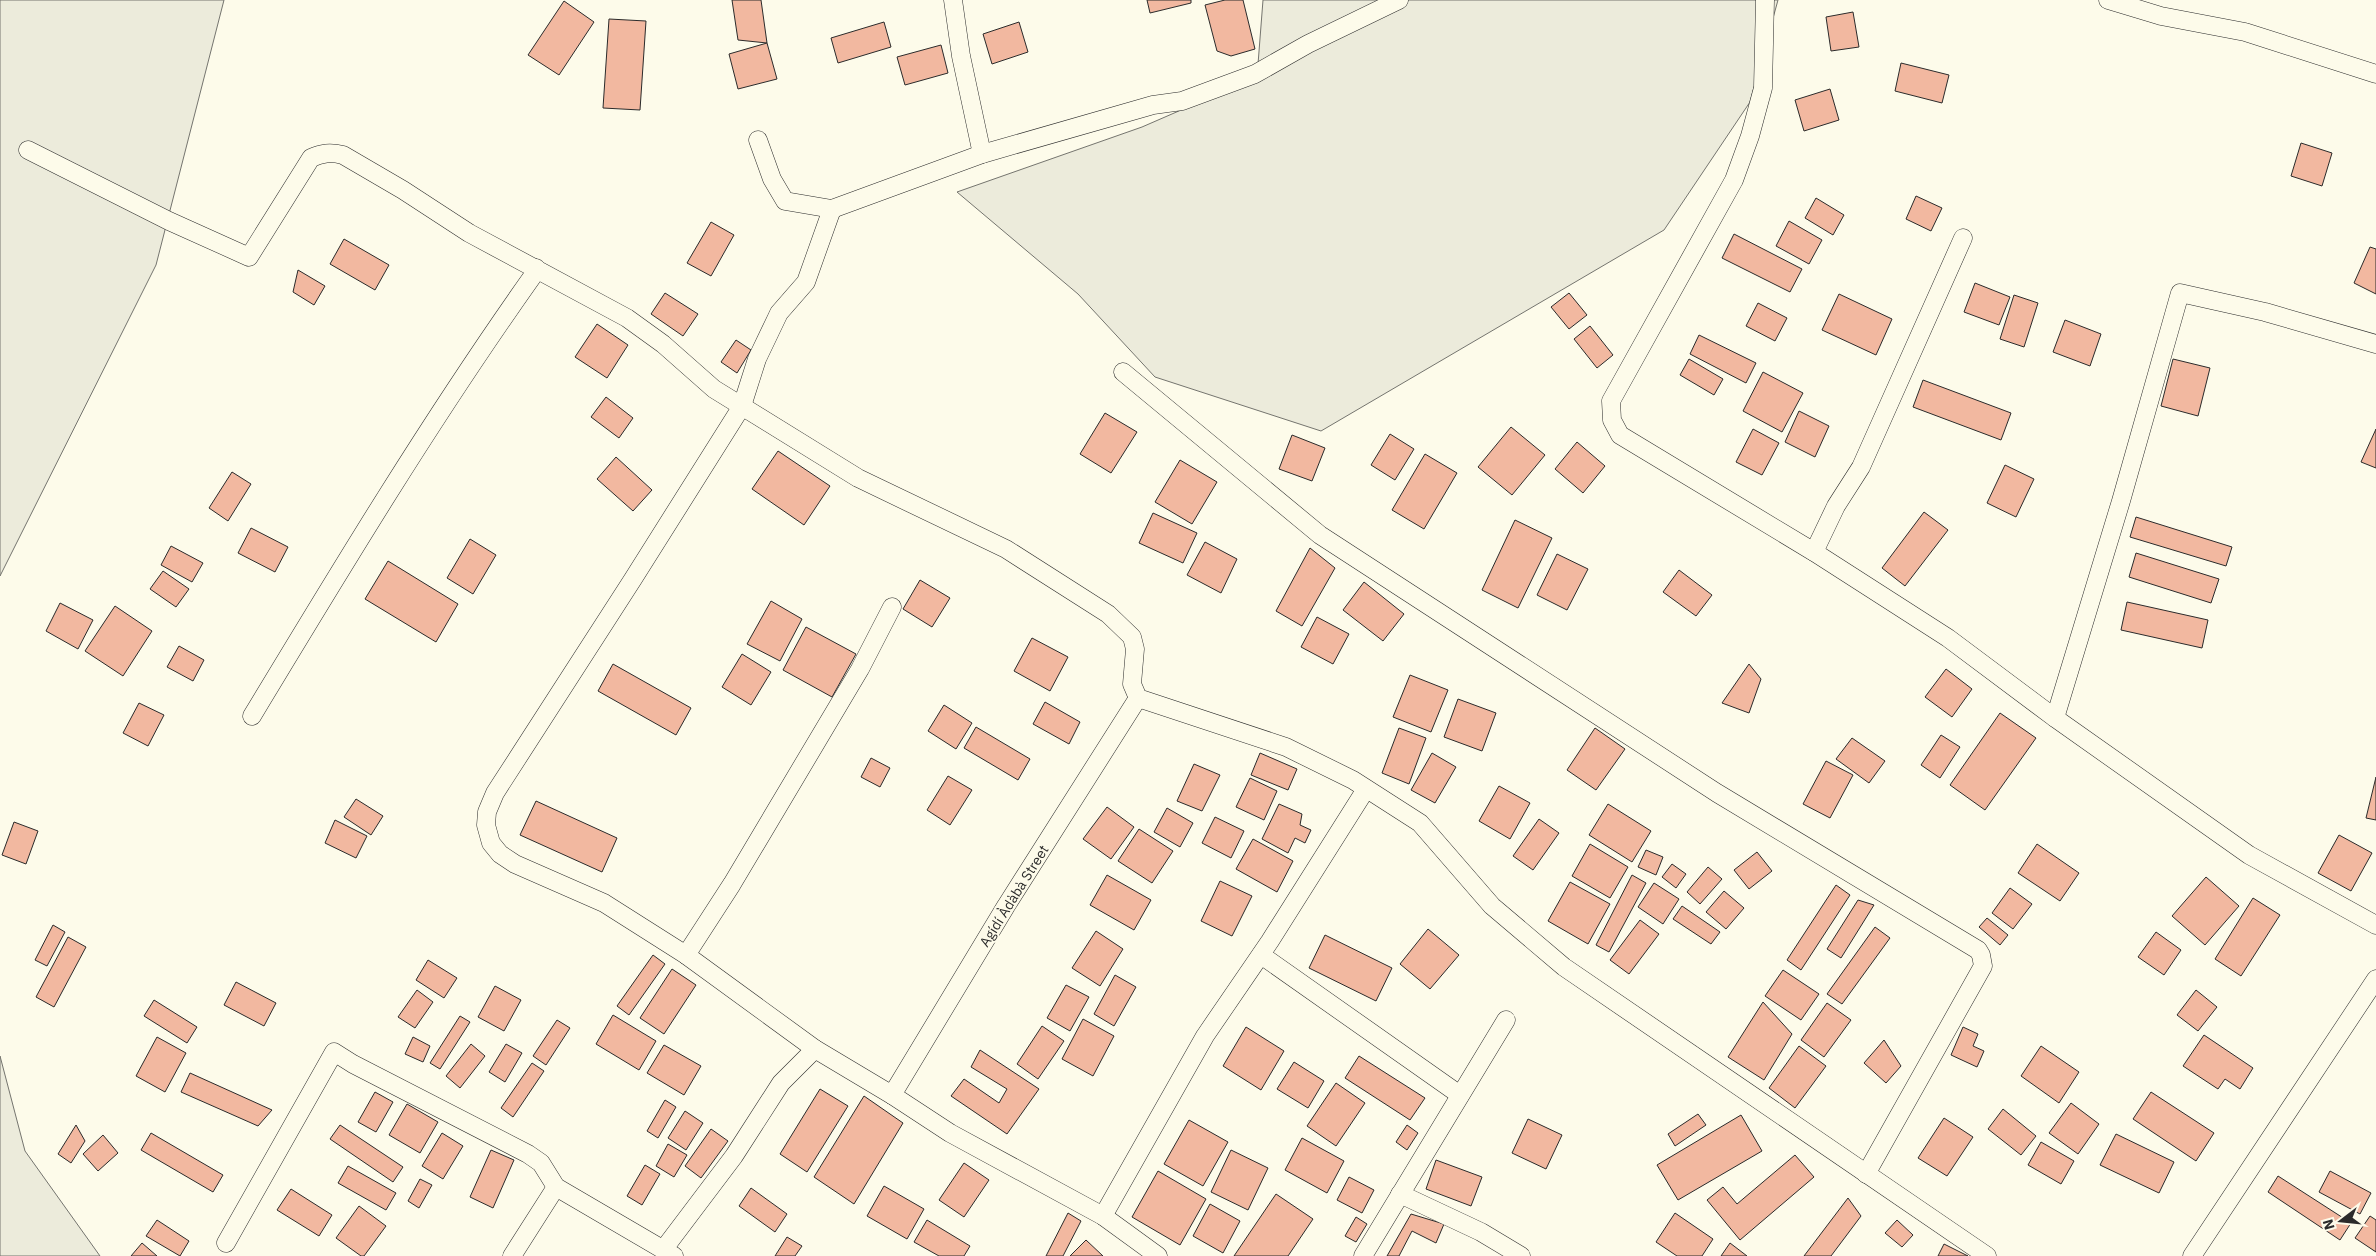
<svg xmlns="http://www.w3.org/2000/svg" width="2376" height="1256" font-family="'IBM Plex Sans',sans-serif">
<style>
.green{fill:#ecebdb;stroke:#74746e}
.building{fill:#f2b8a0;stroke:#2b2b2b}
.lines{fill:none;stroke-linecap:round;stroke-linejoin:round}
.minor-casing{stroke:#2b2b2b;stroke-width:19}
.minor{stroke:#fdfbea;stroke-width:18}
.labels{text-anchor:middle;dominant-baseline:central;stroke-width:4;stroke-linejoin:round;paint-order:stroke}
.street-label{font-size:14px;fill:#2b2b2b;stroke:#fdfbea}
</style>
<rect width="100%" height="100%" fill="#fdfbea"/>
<g class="green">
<polygon points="0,0 224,0 156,265 0,576"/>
<polygon points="1263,0 1778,0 1750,102 1664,230 1321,431 1155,377 1078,294 957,192 1142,127 1257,77"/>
<polygon points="0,1056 25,1151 100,1256 0,1256"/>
</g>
<g class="building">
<polygon points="732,0 761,0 767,43 738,40"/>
<polygon points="1147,0 1191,0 1191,3 1150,13"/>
<polygon points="1225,0 1243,0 1255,49 1231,56 1217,51 1205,5"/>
<polygon points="564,1 594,22 559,75 528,55"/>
<polygon points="1853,12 1859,47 1831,51 1826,17"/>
<polygon points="609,19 646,21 640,110 603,108"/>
<polygon points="884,22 891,47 838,63 831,38"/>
<polygon points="1019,22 1028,52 992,64 983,34"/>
<polygon points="767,43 777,79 738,89 729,54"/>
<polygon points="941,45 948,73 905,85 897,57"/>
<polygon points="1901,63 1949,75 1942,103 1895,91"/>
<polygon points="1830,89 1839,120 1804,131 1795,100"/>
<polygon points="2301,143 2332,153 2322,186 2291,176"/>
<polygon points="1916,196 1942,208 1931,231 1906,219"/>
<polygon points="1816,198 1844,215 1833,235 1805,218"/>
<polygon points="1789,221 1822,240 1809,264 1776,246"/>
<polygon points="711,222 734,235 711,276 687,263"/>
<polygon points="1734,234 1802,269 1790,292 1722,258"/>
<polygon points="344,239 389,265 375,290 330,264"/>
<polygon points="2370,247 2376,249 2376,294 2354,283"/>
<polygon points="298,270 325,286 314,305 293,292"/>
<polygon points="1975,283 2010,297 1999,325 1964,312"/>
<polygon points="665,293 698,314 683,336 651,314"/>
<polygon points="1569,293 1587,315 1569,329 1551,307"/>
<polygon points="1839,294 1892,319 1876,355 1822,330"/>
<polygon points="2014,295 2038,303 2024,347 2000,339"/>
<polygon points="1758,303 1787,318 1775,341 1746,326"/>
<polygon points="2065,320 2101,334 2090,366 2053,352"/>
<polygon points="597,324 628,345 607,378 575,357"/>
<polygon points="1590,326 1613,355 1597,368 1574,339"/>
<polygon points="1699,335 1756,363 1746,383 1690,354"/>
<polygon points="736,340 751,350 737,373 721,362"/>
<polygon points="1689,359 1723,379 1714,395 1680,375"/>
<polygon points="2173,359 2210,368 2198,416 2161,406"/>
<polygon points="1763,372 1803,393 1782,432 1743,411"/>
<polygon points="1923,380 2011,413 2001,440 1913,407"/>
<polygon points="606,397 633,418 619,438 591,417"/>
<polygon points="1799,411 1829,426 1815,457 1785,442"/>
<polygon points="1105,413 1137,432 1111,473 1080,454"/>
<polygon points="1511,427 1545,455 1512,495 1478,467"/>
<polygon points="1753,429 1779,443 1762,475 1736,462"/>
<polygon points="2376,429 2376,468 2361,462"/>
<polygon points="1390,434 1414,449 1395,480 1371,465"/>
<polygon points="1292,435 1325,448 1312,481 1279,469"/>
<polygon points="1577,442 1605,466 1583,493 1555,469"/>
<polygon points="778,451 830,486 804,525 752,489"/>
<polygon points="1425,454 1457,473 1424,529 1392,510"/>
<polygon points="616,457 652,490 633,511 597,479"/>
<polygon points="1180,460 1217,482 1192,524 1155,502"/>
<polygon points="2005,465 2034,479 2016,517 1987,503"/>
<polygon points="232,472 251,484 228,521 209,508"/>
<polygon points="1924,512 1948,530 1905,586 1882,568"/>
<polygon points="1153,513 1197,533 1183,563 1139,543"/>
<polygon points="2136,517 2232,547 2226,566 2130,537"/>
<polygon points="1515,520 1552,538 1518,608 1482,590"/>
<polygon points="251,528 288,547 275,572 238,553"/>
<polygon points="470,539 496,555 473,594 447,578"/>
<polygon points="1205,542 1237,559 1221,593 1187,575"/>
<polygon points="171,546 203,563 192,582 161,565"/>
<polygon points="1310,548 1335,568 1302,626 1276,611"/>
<polygon points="2136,553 2219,579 2211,603 2129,577"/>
<polygon points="1557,554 1588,569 1567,610 1537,595"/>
<polygon points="388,561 458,604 436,642 365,599"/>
<polygon points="1679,570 1712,595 1696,616 1663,592"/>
<polygon points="163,571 189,589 176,607 150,589"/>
<polygon points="920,580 950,598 932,627 903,609"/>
<polygon points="1364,582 1404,614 1383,641 1343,610"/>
<polygon points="771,601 802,619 780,661 747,644"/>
<polygon points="2127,602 2208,620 2202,648 2121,630"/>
<polygon points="60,603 93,620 78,649 46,631"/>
<polygon points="115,606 152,631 123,676 85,651"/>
<polygon points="1317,617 1349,634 1333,664 1301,647"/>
<polygon points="806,627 856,654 832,697 783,670"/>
<polygon points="1032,638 1068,657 1050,691 1014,671"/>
<polygon points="179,646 204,660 193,681 167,667"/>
<polygon points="742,654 771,672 751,705 722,687"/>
<polygon points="613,664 691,708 676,735 598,691"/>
<polygon points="1749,664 1761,679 1749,713 1722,703"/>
<polygon points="1946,669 1972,689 1952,717 1925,697"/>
<polygon points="1410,675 1448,690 1431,732 1393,717"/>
<polygon points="1458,699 1496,713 1482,751 1444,737"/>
<polygon points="1045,702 1080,722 1069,744 1033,724"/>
<polygon points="139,703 164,715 148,746 123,733"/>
<polygon points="944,705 972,723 956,749 928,731"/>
<polygon points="2000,713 2036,738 1985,810 1950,785"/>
<polygon points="976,727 1030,759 1018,780 964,748"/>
<polygon points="1399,728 1426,738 1409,784 1382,773"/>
<polygon points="1595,728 1625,749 1596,790 1567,770"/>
<polygon points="1941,735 1960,747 1940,778 1921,765"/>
<polygon points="1852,738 1885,761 1869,783 1836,759"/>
<polygon points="1260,753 1297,769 1288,790 1251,775"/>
<polygon points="1432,753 1456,767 1435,803 1411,790"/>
<polygon points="871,758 890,768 880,787 861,777"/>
<polygon points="1826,761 1853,775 1830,818 1803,804"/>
<polygon points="1194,764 1220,775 1202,811 1177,801"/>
<polygon points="948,776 972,790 950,825 927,810"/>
<polygon points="2376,777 2376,820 2366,818"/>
<polygon points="1250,778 1277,791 1264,820 1236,807"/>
<polygon points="1499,786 1530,803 1510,839 1479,821"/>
<polygon points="356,799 383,816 371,835 344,817"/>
<polygon points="536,801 617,838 602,872 520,835"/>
<polygon points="1279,804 1302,814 1300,825 1311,830 1305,843 1295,838 1288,853 1262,839"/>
<polygon points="1608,804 1651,831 1632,862 1589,835"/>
<polygon points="1107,807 1134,827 1111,859 1083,839"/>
<polygon points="1167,808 1193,823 1180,847 1154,832"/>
<polygon points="1215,817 1244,831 1231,858 1202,843"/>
<polygon points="1539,819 1559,833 1533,870 1513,856"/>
<polygon points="335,820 367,836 356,858 325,843"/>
<polygon points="14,822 38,831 26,864 2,855"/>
<polygon points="1139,829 1173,851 1152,883 1118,861"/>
<polygon points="2339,835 2372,853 2351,891 2318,873"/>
<polygon points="1253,839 1293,861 1277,892 1236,869"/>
<polygon points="1590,844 1628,867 1610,898 1572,876"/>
<polygon points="2037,844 2079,873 2060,901 2018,873"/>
<polygon points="1646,850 1663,857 1656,875 1638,867"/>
<polygon points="1757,852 1772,871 1749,889 1734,870"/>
<polygon points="1672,864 1686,874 1676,888 1662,877"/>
<polygon points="1708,867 1722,879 1700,904 1687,892"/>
<polygon points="1107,875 1151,900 1134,930 1090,905"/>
<polygon points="1632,875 1646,883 1609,952 1596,945"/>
<polygon points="2206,877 2239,906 2205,945 2172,916"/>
<polygon points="1220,881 1252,896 1232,936 1201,921"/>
<polygon points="1570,882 1610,904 1588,944 1548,921"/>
<polygon points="1654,883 1679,899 1663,924 1638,907"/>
<polygon points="1836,885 1850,895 1801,970 1787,960"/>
<polygon points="2010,888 2032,904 2013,929 1992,913"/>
<polygon points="1724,891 1744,908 1726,929 1706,912"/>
<polygon points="2253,898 2280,915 2241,976 2215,959"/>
<polygon points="1858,900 1874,905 1841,958 1827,949"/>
<polygon points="1682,906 1720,932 1711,944 1673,919"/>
<polygon points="1987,918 2008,935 2000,945 1979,927"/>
<polygon points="1640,920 1659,934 1629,974 1610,960"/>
<polygon points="53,925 65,932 47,966 35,960"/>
<polygon points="1875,927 1890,938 1842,1004 1827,994"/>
<polygon points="1428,929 1459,955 1430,989 1400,964"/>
<polygon points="1096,931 1123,949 1100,986 1072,968"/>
<polygon points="2156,932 2181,950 2164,975 2138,957"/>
<polygon points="1325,935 1392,968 1376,1001 1309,968"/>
<polygon points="68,937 86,947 54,1007 36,997"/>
<polygon points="653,955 665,964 629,1015 617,1006"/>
<polygon points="428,960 457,978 444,998 416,980"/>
<polygon points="672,969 696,985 664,1034 640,1018"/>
<polygon points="1783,970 1819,994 1801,1020 1765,996"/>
<polygon points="1115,975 1136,987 1114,1026 1094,1014"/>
<polygon points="236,982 276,1003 264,1026 224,1005"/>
<polygon points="1066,985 1089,997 1070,1031 1047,1018"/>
<polygon points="495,986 521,1000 504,1031 478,1017"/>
<polygon points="417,990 433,1002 415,1028 398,1017"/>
<polygon points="2196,990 2217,1007 2198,1031 2177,1015"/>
<polygon points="154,1000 197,1027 187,1043 144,1016"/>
<polygon points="1763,1002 1792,1034 1764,1080 1728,1057"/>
<polygon points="1827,1003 1851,1020 1824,1057 1801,1040"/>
<polygon points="613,1015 656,1041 639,1070 596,1044"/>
<polygon points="460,1016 470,1022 440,1069 430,1063"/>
<polygon points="1083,1019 1114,1036 1093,1076 1062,1059"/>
<polygon points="557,1020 570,1028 546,1065 533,1056"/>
<polygon points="1042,1026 1064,1041 1038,1079 1017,1064"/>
<polygon points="1246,1027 1284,1051 1261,1090 1223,1066"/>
<polygon points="1963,1027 1978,1034 1973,1046 1984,1051 1977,1067 1951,1055"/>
<polygon points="2204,1035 2253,1068 2240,1089 2225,1079 2218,1089 2183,1066"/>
<polygon points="157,1037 186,1053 165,1092 136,1076"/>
<polygon points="413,1037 430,1046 423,1062 405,1054"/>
<polygon points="1884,1040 1901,1066 1886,1083 1864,1063"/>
<polygon points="471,1044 485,1056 460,1088 446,1076"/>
<polygon points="506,1044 522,1053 505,1082 489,1072"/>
<polygon points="664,1045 701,1066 684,1095 647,1073"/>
<polygon points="1799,1046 1826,1066 1795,1108 1769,1088"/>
<polygon points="2041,1046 2079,1072 2059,1103 2021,1076"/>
<polygon points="980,1050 1039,1089 1007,1134 951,1096 964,1079 999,1103 1007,1089 971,1067"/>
<polygon points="1359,1056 1425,1098 1410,1120 1345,1078"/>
<polygon points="1294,1062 1324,1081 1308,1108 1277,1089"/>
<polygon points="532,1063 544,1071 513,1117 501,1108"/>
<polygon points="190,1073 272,1110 258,1126 181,1092"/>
<polygon points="1336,1083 1365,1103 1336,1146 1307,1126"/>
<polygon points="820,1089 848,1106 807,1172 780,1154"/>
<polygon points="375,1092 393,1102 376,1132 358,1122"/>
<polygon points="2151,1092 2214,1133 2196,1161 2133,1119"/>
<polygon points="864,1096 903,1123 854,1204 814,1177"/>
<polygon points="665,1100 676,1107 658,1138 647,1131"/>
<polygon points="2071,1103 2099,1124 2078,1154 2049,1133"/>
<polygon points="407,1104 438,1122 420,1153 389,1135"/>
<polygon points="2003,1109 2036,1136 2021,1155 1988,1129"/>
<polygon points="685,1111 703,1123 686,1150 668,1138"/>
<polygon points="1698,1114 1706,1125 1675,1146 1668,1134"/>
<polygon points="1741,1115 1762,1151 1678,1200 1657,1165"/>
<polygon points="1944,1118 1973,1137 1947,1176 1918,1158"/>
<polygon points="1528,1119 1562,1135 1546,1169 1512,1153"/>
<polygon points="1189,1120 1228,1142 1203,1186 1164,1164"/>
<polygon points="76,1125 85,1141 71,1163 58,1154"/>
<polygon points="340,1125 403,1167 393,1182 330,1139"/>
<polygon points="1407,1125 1418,1133 1407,1150 1396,1142"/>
<polygon points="711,1129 728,1141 701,1178 685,1166"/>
<polygon points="151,1133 223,1175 213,1192 141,1150"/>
<polygon points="442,1133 463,1146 443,1179 422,1166"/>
<polygon points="2116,1134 2174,1162 2159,1193 2100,1165"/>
<polygon points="103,1135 118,1153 98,1171 83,1154"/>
<polygon points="1302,1138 1344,1161 1327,1193 1285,1170"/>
<polygon points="2041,1142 2074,1161 2061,1184 2028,1165"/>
<polygon points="668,1144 687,1155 674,1177 656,1166"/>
<polygon points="491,1150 514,1160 493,1208 470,1197"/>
<polygon points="1231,1150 1268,1168 1248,1210 1211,1192"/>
<polygon points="1795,1155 1814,1177 1740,1240 1707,1200 1723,1187 1737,1204"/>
<polygon points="1436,1160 1482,1177 1471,1206 1426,1189"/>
<polygon points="964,1163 989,1180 964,1217 939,1200"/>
<polygon points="645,1165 660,1174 642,1205 627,1196"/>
<polygon points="348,1166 396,1193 386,1210 338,1183"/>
<polygon points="1158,1171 1206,1199 1180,1245 1132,1217"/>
<polygon points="2330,1171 2371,1193 2360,1214 2319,1192"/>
<polygon points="2278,1176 2351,1223 2340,1240 2268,1192"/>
<polygon points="1349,1177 1374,1190 1362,1213 1337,1200"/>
<polygon points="420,1179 432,1185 419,1208 408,1201"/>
<polygon points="884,1186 924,1209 907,1239 867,1216"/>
<polygon points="751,1188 787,1214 775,1232 739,1206"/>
<polygon points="291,1189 332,1215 319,1236 277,1210"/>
<polygon points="1276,1194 1313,1219 1288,1256 1234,1256"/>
<polygon points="1848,1198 1861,1216 1831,1256 1804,1256"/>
<polygon points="1210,1204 1240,1221 1223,1253 1193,1236"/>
<polygon points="359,1206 386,1226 364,1256 361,1256 336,1238"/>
<polygon points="1068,1213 1081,1221 1063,1256 1046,1256"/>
<polygon points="1675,1213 1713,1239 1702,1256 1677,1256 1656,1242"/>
<polygon points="1411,1214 1444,1224 1436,1243 1412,1231 1399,1256 1387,1256"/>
<polygon points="2370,1216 2376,1220 2376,1252 2355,1238"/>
<polygon points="1356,1217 1367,1224 1356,1242 1345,1236"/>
<polygon points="157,1220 189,1241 180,1256 146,1236"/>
<polygon points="927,1220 970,1246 964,1256 939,1256 914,1242"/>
<polygon points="1897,1220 1913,1235 1902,1247 1885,1233"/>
<polygon points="787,1237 802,1246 795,1256 775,1256"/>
<polygon points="1086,1240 1103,1256 1070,1256"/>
<polygon points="142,1243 157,1256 131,1256"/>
<polygon points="1730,1243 1747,1256 1721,1256"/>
<polygon points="1944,1244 1968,1256 1938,1256"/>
</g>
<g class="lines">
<defs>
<g id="minor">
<polyline points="953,0 961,56 982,154"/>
<polyline points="1765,0 1763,88 1750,136 1734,180 1611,401 1612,420 1620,435 1814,552 1948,638 2055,718 2249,855 2376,925"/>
<polyline points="2108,0 2161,16 2245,32 2376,74"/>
<polyline points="758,140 772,179 785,201 832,209 982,154 1153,105 1182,101 1255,74 1308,44 1399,0"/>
<path d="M28,150l141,71 80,36 62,-99c11,-5 19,-6 32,-3l60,35 66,43 158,85 36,26 51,45 144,89 148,71 102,65 24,23 3,12 -3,35 6,14 148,49 67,33 67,43 72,83 72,61 423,289"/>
<polyline points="832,209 806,282 779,313 757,359 742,406 633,579 495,793 487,812 486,825 491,843 500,854 515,864 604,903 686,955 815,1049 892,1095 950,1133 1103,1216 1158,1256"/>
<polyline points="1123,372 1320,535 1717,793 1978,950 1981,955 1983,966 1866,1174"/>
<polyline points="1814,552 1836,506 1861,467 1963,238"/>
<path d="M252,716c90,-149 180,-298 280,-439l4,-9"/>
<polyline points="2055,718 2121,501 2180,293 2265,312 2376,344"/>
<polyline points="686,955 732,884 860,669 892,607"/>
<polyline points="1261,955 1460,1095"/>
<polyline points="892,1095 1006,906 1138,698"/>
<polyline points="1400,1194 1481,1232 1521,1256"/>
<polyline points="1103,1216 1205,1036 1270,941 1366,789"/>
<polyline points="226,1243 334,1052 353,1064 528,1154 541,1163 556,1187 674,1256"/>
<polyline points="663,1250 734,1156 781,1083 815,1049"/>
<polyline points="512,1256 556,1187"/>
<polyline points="1363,1256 1506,1020"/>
<polyline points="2192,1256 2376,979"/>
</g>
</defs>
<use href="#minor" class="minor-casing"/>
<use href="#minor" class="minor"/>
</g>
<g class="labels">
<g class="street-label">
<text transform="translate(1014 896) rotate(-58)">Agídí Àdàbà Street</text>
</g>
</g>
<g transform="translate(2341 1221) rotate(254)" stroke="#fdfbea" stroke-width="4" paint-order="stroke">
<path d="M0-4L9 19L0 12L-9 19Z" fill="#2b2b2b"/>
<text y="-8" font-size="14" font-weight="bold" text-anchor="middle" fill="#2b2b2b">N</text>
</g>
</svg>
